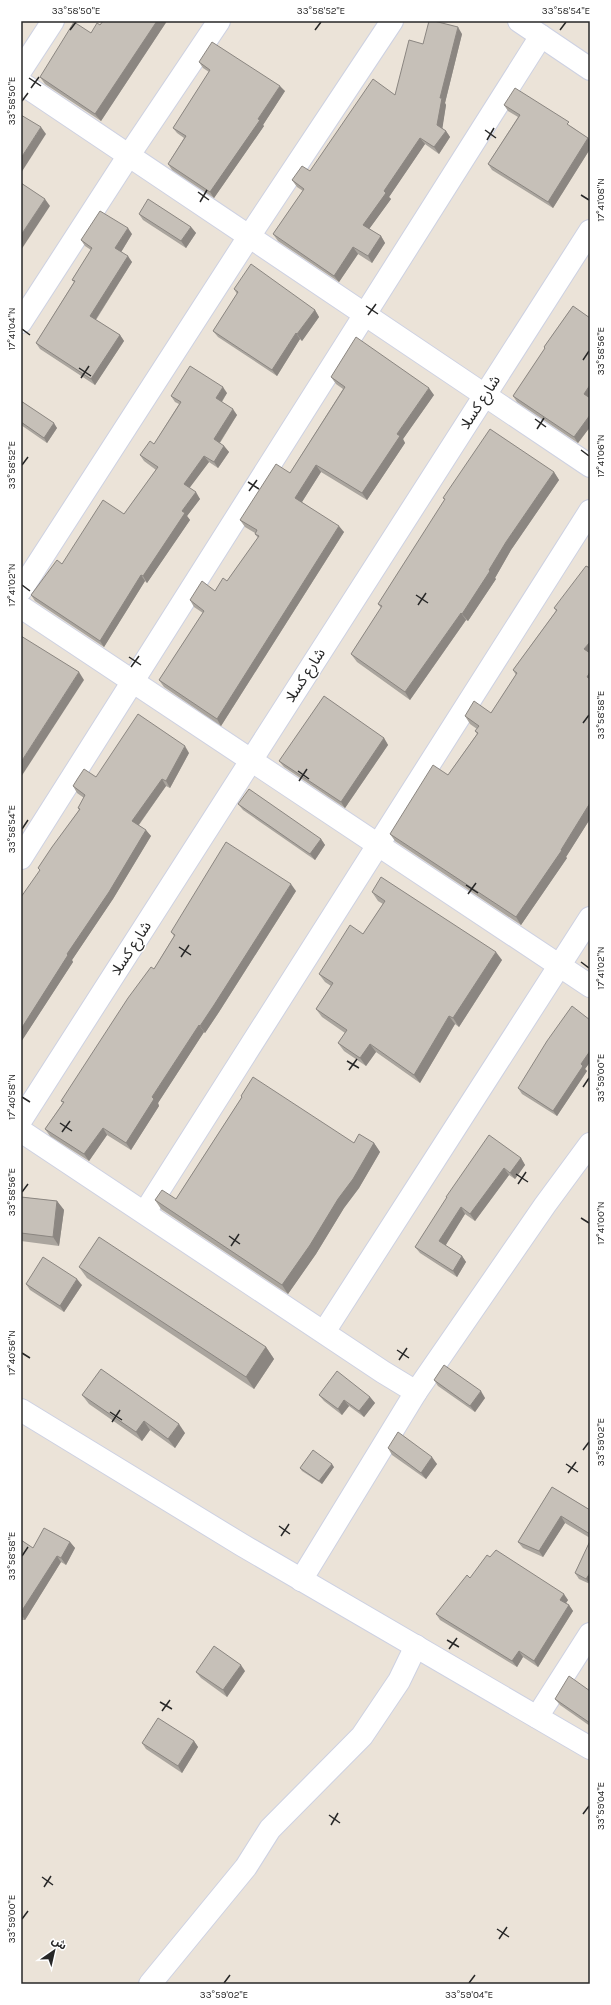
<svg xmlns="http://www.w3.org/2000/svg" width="611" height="2005" font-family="Karla,'Noto Sans Arabic',sans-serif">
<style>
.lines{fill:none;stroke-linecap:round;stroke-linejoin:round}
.minor-casing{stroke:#cdd1e2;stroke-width:24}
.minor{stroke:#fff;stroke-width:22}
.wall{fill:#aaa59e}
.shaded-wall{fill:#8b8681}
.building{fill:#c6c0b8;stroke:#8b8681}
.ticks{fill:none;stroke:#272727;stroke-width:1.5}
.labels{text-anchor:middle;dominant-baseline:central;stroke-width:3;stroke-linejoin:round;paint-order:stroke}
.street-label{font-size:15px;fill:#272727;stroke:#fff}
.neatline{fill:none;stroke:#272727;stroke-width:1.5}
.ticks-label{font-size:10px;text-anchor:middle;fill:#272727}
</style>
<rect width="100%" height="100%" fill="#ebe3d8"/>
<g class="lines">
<defs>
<g id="minor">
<polyline points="519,21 590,69"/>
<polyline points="21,70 53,21"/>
<path d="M21,83c190,127 378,256 569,383"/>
<polyline points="21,322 129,155 219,21"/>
<polyline points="21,590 248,238 392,21"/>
<polyline points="21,607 590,986"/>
<polyline points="21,858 541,36"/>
<polyline points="21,1120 590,231"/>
<polyline points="21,1131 383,1372 416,1392"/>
<polyline points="145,1212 590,511"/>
<polyline points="324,1332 590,918"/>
<polyline points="21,1410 242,1545 590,1748"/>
<polyline points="301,1580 416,1392 545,1205 590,1144"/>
<polyline points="537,1717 590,1634"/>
<polyline points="150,1984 246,1867 270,1829 362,1736 399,1681 416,1646"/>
</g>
</defs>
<use href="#minor" class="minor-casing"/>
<use href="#minor" class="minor"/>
</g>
<g class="wall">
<polygon points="103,21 167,21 101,121 45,84 40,77 100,25"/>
<polygon points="462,34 445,103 446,105 442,128 446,131 450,137 439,154 425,144 389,197 391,199 369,229 381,236 385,243 372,263 358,254 339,282 278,241 273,234 303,191 297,187 292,180 310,171 395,95 423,44"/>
<polygon points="199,62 285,91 263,125 264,126 214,198 172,170 168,164 184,138 177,133 173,128 209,72 203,68"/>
<polygon points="504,105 572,127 590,140 590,149 553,208 492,170 488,164 518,117 508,111"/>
<polygon points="139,214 191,227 196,233 186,248 143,220"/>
<polygon points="132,234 121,252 132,262 96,320 120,335 124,341 95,385 40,349 36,343 74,282 72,280 91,250 85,246 81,240"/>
<polygon points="234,289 315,310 319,317 302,341 300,339 277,376 218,337 213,331 237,294"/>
<polygon points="573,306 590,397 589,398 590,398 590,427 578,443 517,402 513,396 545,349 544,347"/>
<polygon points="331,377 434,395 403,439 405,443 367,500 321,472 302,502 344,532 221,726 164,687 159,680 203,613 194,607 190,600 215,591 227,581 258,538 255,534 255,533 245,527 240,520 290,473 343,389 336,384"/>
<polygon points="227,393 222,402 237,415 220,443 224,446 229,452 218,468 209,462 189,488 200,499 187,516 190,520 147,583 145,581 104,647 35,601 31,595 62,564 124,514 156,470 144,461 140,455 154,444 179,404 175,402 171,396"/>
<polygon points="21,401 57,428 47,443 21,425"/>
<polygon points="554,472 559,480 511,550 495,578 496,579 468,621 466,620 410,700 357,662 351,654 381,608 378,604 445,500 443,498"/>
<polygon points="590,568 590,819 566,857 567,858 521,925 395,841 390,834 448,775 477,734 475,731 477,729 470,724 465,716 491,713 516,675 513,670 556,611 554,608"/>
<polygon points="384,738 388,745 345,808 284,767 279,761"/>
<polygon points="189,753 170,788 166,786 139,825 151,836 113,899 72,960 73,962 21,1042 40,871 38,868 79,810 78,808 84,798 77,793 73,786 96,777"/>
<polygon points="238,804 321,839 325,845 315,860 243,810"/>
<polygon points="296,891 219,1012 205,1033 204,1032 158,1103 159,1106 131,1150 107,1135 89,1161 50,1136 45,1129 63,1103 61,1101 154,969 174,936 171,932"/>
<polygon points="372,892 502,960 459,1027 455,1024 420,1083 376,1052 366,1066 344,1051 338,1043 345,1033 322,1017 316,1009 331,986 325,982 319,974 363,934 383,904 378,901"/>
<polygon points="590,1020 590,1062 585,1069 587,1071 557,1116 522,1094 518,1088"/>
<polygon points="241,1096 354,1143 374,1143 380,1152 359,1188 344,1208 316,1254 288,1294 161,1209 155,1200 176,1199 242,1097"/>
<polygon points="521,1158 525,1165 515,1179 509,1175 475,1221 465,1214 445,1245 462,1256 466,1262 457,1277 420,1253 415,1247 447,1198 446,1197"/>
<polygon points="21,1197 57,1201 64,1210 59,1246 21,1241"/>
<polygon points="79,1267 266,1347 274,1359 254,1389 87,1278"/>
<polygon points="26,1284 82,1285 64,1312 30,1290"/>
<polygon points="434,1380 485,1398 475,1412 438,1386"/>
<polygon points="82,1395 185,1433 175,1448 150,1430 142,1441 89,1404"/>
<polygon points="319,1395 370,1397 375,1403 364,1417 349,1406 342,1415 324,1401"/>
<polygon points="388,1448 437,1464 426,1479 392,1455"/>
<polygon points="334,1467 322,1484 302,1471 300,1468"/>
<polygon points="552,1487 590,1510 590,1538 565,1523 543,1557 523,1548 518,1542"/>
<polygon points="21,1540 33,1548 70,1542 75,1548 66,1565 61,1562 25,1620 21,1620"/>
<polygon points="590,1541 590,1584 579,1579 575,1573"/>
<polygon points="490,1557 568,1600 566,1603 569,1605 573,1611 538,1667 523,1657 517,1667 440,1620 436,1614"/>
<polygon points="245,1671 227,1697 201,1678 196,1672"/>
<polygon points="590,1691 590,1726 560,1705 555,1699"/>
<polygon points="194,1741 198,1747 182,1773 146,1749 142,1743"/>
</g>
<g class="shaded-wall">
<polygon points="157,21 167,21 101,121 95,114"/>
<polygon points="458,27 462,34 445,103 446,105 442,131 437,125 440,98"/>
<polygon points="280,86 285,91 263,125 264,126 214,198 210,192"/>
<polygon points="41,127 46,134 21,173 21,158"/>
<polygon points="446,131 450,137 439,154 434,147"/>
<polygon points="420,138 425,144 389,197 391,199 367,232 363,225 384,191"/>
<polygon points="588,138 590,140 590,149 553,208 548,202"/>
<polygon points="45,199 50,206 21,250 21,235"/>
<polygon points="191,227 196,233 186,248 181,241"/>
<polygon points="128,228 132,234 120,254 115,248"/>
<polygon points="381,236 385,243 372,263 368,256"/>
<polygon points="353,247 358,254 339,282 334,276"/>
<polygon points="128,256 132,262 94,322 90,316"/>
<polygon points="315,310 319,317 302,341 297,334"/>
<polygon points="296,333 300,339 277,376 272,370"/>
<polygon points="120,335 124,341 95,385 91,379"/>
<polygon points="590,385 590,397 588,400 584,394"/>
<polygon points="223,387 227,393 220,404 216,398"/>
<polygon points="429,388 434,395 403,439 405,443 367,500 362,493 397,434"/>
<polygon points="233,409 237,415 218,445 214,439"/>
<polygon points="590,415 590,427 578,443 574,437"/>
<polygon points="54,423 57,428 47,443 44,438"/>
<polygon points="224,446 229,452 218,468 214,462"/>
<polygon points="204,456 209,462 188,490 184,484"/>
<polygon points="316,465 321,472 300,505 295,498"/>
<polygon points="554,472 559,480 511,550 495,578 496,579 468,621 462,614 506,542"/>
<polygon points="196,492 200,499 187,516 190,520 147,583 143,576 182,511"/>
<polygon points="339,526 344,532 221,726 217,719"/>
<polygon points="141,575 145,581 104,647 100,641"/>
<polygon points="461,613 466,620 410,700 405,692"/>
<polygon points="590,642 590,656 584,649"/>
<polygon points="79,672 84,680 21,777 21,762"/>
<polygon points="590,672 590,681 587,677"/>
<polygon points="384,738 388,745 345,808 341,802"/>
<polygon points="185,746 189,753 170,788 166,781"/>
<polygon points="162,779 166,786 137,827 132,821"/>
<polygon points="590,803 590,819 566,857 567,858 521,925 516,917 561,850"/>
<polygon points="146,830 151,836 113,899 72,960 73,962 21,1042 21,1029 67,954"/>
<polygon points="321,839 325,845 315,860 310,854"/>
<polygon points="291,884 296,891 219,1012 205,1033 200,1026"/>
<polygon points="496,952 502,960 459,1027 453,1018"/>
<polygon points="449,1016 455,1024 420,1083 414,1075"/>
<polygon points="199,1025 204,1032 158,1103 159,1106 131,1150 126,1143 152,1097"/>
<polygon points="370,1044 376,1052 366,1066 360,1058"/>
<polygon points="590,1051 590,1062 585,1069 587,1071 557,1116 553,1111 581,1064"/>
<polygon points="103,1128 107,1135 89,1161 84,1154"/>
<polygon points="374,1143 380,1152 359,1188 344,1208 316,1254 288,1294 282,1285"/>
<polygon points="521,1158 525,1165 515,1179 510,1173"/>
<polygon points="504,1168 509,1175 475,1221 470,1214"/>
<polygon points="57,1201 64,1210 59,1246 53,1237"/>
<polygon points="461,1207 465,1214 444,1248 439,1241"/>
<polygon points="462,1256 466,1262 457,1277 453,1271"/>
<polygon points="77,1279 82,1285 64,1312 60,1306"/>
<polygon points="266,1347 274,1359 254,1389 246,1377"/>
<polygon points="481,1391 485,1398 475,1412 470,1406"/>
<polygon points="370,1397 375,1403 364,1417 359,1411"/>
<polygon points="344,1400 349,1406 342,1415 338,1409"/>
<polygon points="144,1421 150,1430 142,1441 136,1432"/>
<polygon points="179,1424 185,1433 175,1448 168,1439"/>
<polygon points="432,1457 437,1464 426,1479 421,1473"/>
<polygon points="332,1464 334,1467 322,1484 319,1481"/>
<polygon points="561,1516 565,1523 543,1557 539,1551"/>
<polygon points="70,1542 75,1548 66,1565 61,1558"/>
<polygon points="57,1556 61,1562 25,1620 21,1614 21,1612"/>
<polygon points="590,1573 590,1584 586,1579"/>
<polygon points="564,1594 568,1600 564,1606 560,1600"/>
<polygon points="569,1605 573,1611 538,1667 534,1661"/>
<polygon points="519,1651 523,1657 517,1667 512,1661"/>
<polygon points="241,1665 245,1671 227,1697 223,1690"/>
<polygon points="194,1741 198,1747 182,1773 178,1766"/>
</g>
<g class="building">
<polygon points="103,21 157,21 95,114 40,77 74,22 91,33 97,23 100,25"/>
<polygon points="429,21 434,21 458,27 440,98 442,98 437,125 446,131 434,147 420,138 384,191 386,193 363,225 381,236 368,256 353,247 334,276 273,234 304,189 292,180 302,166 310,171 373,79 395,95 409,40 423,44"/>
<polygon points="212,42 280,86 258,119 260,120 210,192 168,164 186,136 173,128 210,70 199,62"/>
<polygon points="515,88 569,122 567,124 588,138 548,202 488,164 520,115 504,105"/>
<polygon points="21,115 41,127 21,158"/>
<polygon points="21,183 45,199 21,235"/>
<polygon points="148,199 191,227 181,241 139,214"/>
<polygon points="100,211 128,228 115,248 128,256 90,316 120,335 91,379 36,343 75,281 72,280 92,248 81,240"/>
<polygon points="251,264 315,310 297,334 296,333 272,370 213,331 238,292 234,289"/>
<polygon points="573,306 590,318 590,385 584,394 590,398 590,415 574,437 513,396 545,348 544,347"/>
<polygon points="356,337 429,388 397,434 400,436 362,493 316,465 295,498 339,526 217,719 159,680 204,611 190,600 202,581 215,591 223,578 227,581 259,536 255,534 257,530 240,520 276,464 290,473 345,387 331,377"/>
<polygon points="190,366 223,387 216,398 233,409 214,439 224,446 214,462 204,456 184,484 196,492 182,511 185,513 143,576 141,575 100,641 31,595 57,560 62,564 103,500 124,514 158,467 140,455 150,441 154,444 181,402 171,396"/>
<polygon points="21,401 54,423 44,438 21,422"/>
<polygon points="490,429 554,472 506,542 489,570 490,571 462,614 461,613 405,692 351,654 382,606 378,604 445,499 443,498"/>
<polygon points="586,566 590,568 590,642 584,649 590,653 590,672 587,677 590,679 590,803 561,850 562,850 516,917 390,834 433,765 448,775 478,733 475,731 479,726 465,716 474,701 491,713 517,673 513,670 557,610 554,608"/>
<polygon points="21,636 79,672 21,762"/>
<polygon points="324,696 384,738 341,802 279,761"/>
<polygon points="138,714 185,746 166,781 162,779 132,821 146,830 109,892 67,954 68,955 21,1029 21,897 40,870 38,868 52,847 80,809 78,808 85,795 73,786 78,778 84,769 96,777"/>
<polygon points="249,789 321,839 310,854 238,804"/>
<polygon points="226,842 291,884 214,1005 200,1026 199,1025 152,1097 154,1099 126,1143 103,1128 84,1154 45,1129 64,1102 61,1101 128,998 151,967 154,969 175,935 171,932"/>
<polygon points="381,877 496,952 453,1018 449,1016 414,1075 370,1044 360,1058 338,1043 347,1030 316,1009 333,983 319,974 333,952 350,925 363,934 385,901 372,892"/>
<polygon points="572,1006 590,1020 590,1051 581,1064 583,1066 553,1111 518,1088 547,1041"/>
<polygon points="253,1077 354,1143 359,1134 374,1143 353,1179 338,1199 310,1245 282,1285 155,1200 162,1190 176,1199 242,1097 241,1096"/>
<polygon points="489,1135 521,1158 510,1173 504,1168 470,1214 461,1207 439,1241 462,1256 453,1271 415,1247 447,1197 446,1197"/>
<polygon points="21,1197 57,1201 53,1237 21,1233"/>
<polygon points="99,1237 266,1347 246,1377 79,1267"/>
<polygon points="43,1257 77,1279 60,1306 26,1284"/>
<polygon points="444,1365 481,1391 470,1406 434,1380"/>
<polygon points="101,1369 179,1424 168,1439 144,1421 136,1432 82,1395"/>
<polygon points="337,1371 370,1397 359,1411 344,1400 338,1409 319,1395"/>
<polygon points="398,1432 432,1457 421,1473 388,1448"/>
<polygon points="313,1450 332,1464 319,1481 300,1468"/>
<polygon points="552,1487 590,1510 590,1534 561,1516 539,1551 518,1542"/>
<polygon points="44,1528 70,1542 61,1558 57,1556 21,1612 21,1540 33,1548"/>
<polygon points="590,1541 590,1573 586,1579 575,1573"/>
<polygon points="496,1550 564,1594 560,1600 569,1605 534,1661 519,1651 512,1661 436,1614 467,1575 470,1578 487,1555 490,1557"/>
<polygon points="214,1646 241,1665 223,1690 196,1672"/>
<polygon points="569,1676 590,1691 590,1723 555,1699"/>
<polygon points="158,1718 194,1741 178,1766 142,1743"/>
</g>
<path class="ticks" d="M70,30l6,-8M315,30l6,-8M560,30l6,-8M29,78l12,8M31,88l8,-11M22,101l6,-8M485,130l11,8M487,140l7,-12M198,192l11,8M581,195l8,5M200,202l7,-12M366,306l12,8M368,315l8,-11M22,329l8,6M583,360l6,-9M79,368l12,8M81,378l8,-12M535,419l11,8M537,429l7,-11M581,450l8,6M22,465l6,-8M248,482l11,7M249,491l8,-11M22,585l8,6M416,595l12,8M418,605l8,-12M129,657l12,8M131,667l8,-11M583,723l6,-8M298,771l11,8M299,781l8,-12M22,829l6,-9M466,885l12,8M468,894l8,-11M179,947l12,8M181,957l8,-12M581,962l8,6M347,1061l12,7M349,1070l8,-11M583,1087l6,-9M22,1097l8,5M60,1123l12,8M62,1132l8,-11M516,1174l12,8M518,1184l8,-12M22,1192l6,-8M581,1218l8,5M229,1236l11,8M231,1246l8,-12M397,1350l12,8M22,1353l8,5M399,1360l8,-12M110,1412l12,8M112,1422l8,-12M583,1450l6,-8M566,1464l12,8M568,1473l8,-11M279,1526l11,8M281,1536l8,-12M22,1556l6,-9M447,1640l12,7M449,1649l8,-11M160,1702l12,7M162,1711l8,-11M583,1814l6,-8M329,1815l11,8M331,1825l7,-12M42,1877l11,8M44,1887l7,-11M22,1919l6,-8M497,1929l12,8M499,1939l8,-12M224,1983l6,-8M469,1983l6,-8"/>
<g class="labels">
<g class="street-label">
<text transform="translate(480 402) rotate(-57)">شارع كسلا</text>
<text transform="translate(305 675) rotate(-57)">شارع كسلا</text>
<text transform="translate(131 948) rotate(-57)">شارع كسلا</text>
</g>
</g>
<rect width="611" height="2005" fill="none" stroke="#ffffff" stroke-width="44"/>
<g transform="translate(54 1951) rotate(34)" stroke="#ffffff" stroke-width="3" paint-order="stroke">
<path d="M0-3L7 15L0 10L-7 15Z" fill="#272727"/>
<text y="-6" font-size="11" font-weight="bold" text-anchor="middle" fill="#272727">ش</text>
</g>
<rect x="22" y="22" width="567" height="1961" class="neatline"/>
<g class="ticks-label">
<text x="76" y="14">33°58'50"E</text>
<text x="321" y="14">33°58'52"E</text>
<text x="566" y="14">33°58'54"E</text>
<text transform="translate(11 101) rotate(-90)" y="4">33°58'50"E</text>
<text transform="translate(600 200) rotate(-90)" y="4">17°41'08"N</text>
<text transform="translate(11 329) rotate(-90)" y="4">17°41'04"N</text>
<text transform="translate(600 351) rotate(-90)" y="4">33°58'56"E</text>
<text transform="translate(600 456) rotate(-90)" y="4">17°41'06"N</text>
<text transform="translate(11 465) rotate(-90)" y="4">33°58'52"E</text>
<text transform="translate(11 585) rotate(-90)" y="4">17°41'02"N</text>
<text transform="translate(600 715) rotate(-90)" y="4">33°58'58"E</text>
<text transform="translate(11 829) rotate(-90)" y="4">33°58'54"E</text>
<text transform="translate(600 968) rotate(-90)" y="4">17°41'02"N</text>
<text transform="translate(600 1078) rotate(-90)" y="4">33°59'00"E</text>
<text transform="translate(11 1097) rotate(-90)" y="4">17°40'58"N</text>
<text transform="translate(11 1192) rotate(-90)" y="4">33°58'56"E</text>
<text transform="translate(600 1223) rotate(-90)" y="4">17°41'00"N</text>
<text transform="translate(11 1353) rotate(-90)" y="4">17°40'56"N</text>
<text transform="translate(600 1442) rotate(-90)" y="4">33°59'02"E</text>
<text transform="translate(11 1556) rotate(-90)" y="4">33°58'58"E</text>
<text transform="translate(600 1806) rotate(-90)" y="4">33°59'04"E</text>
<text transform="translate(11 1919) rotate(-90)" y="4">33°59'00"E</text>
<text x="224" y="1998">33°59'02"E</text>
<text x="469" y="1998">33°59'04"E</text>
</g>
</svg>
